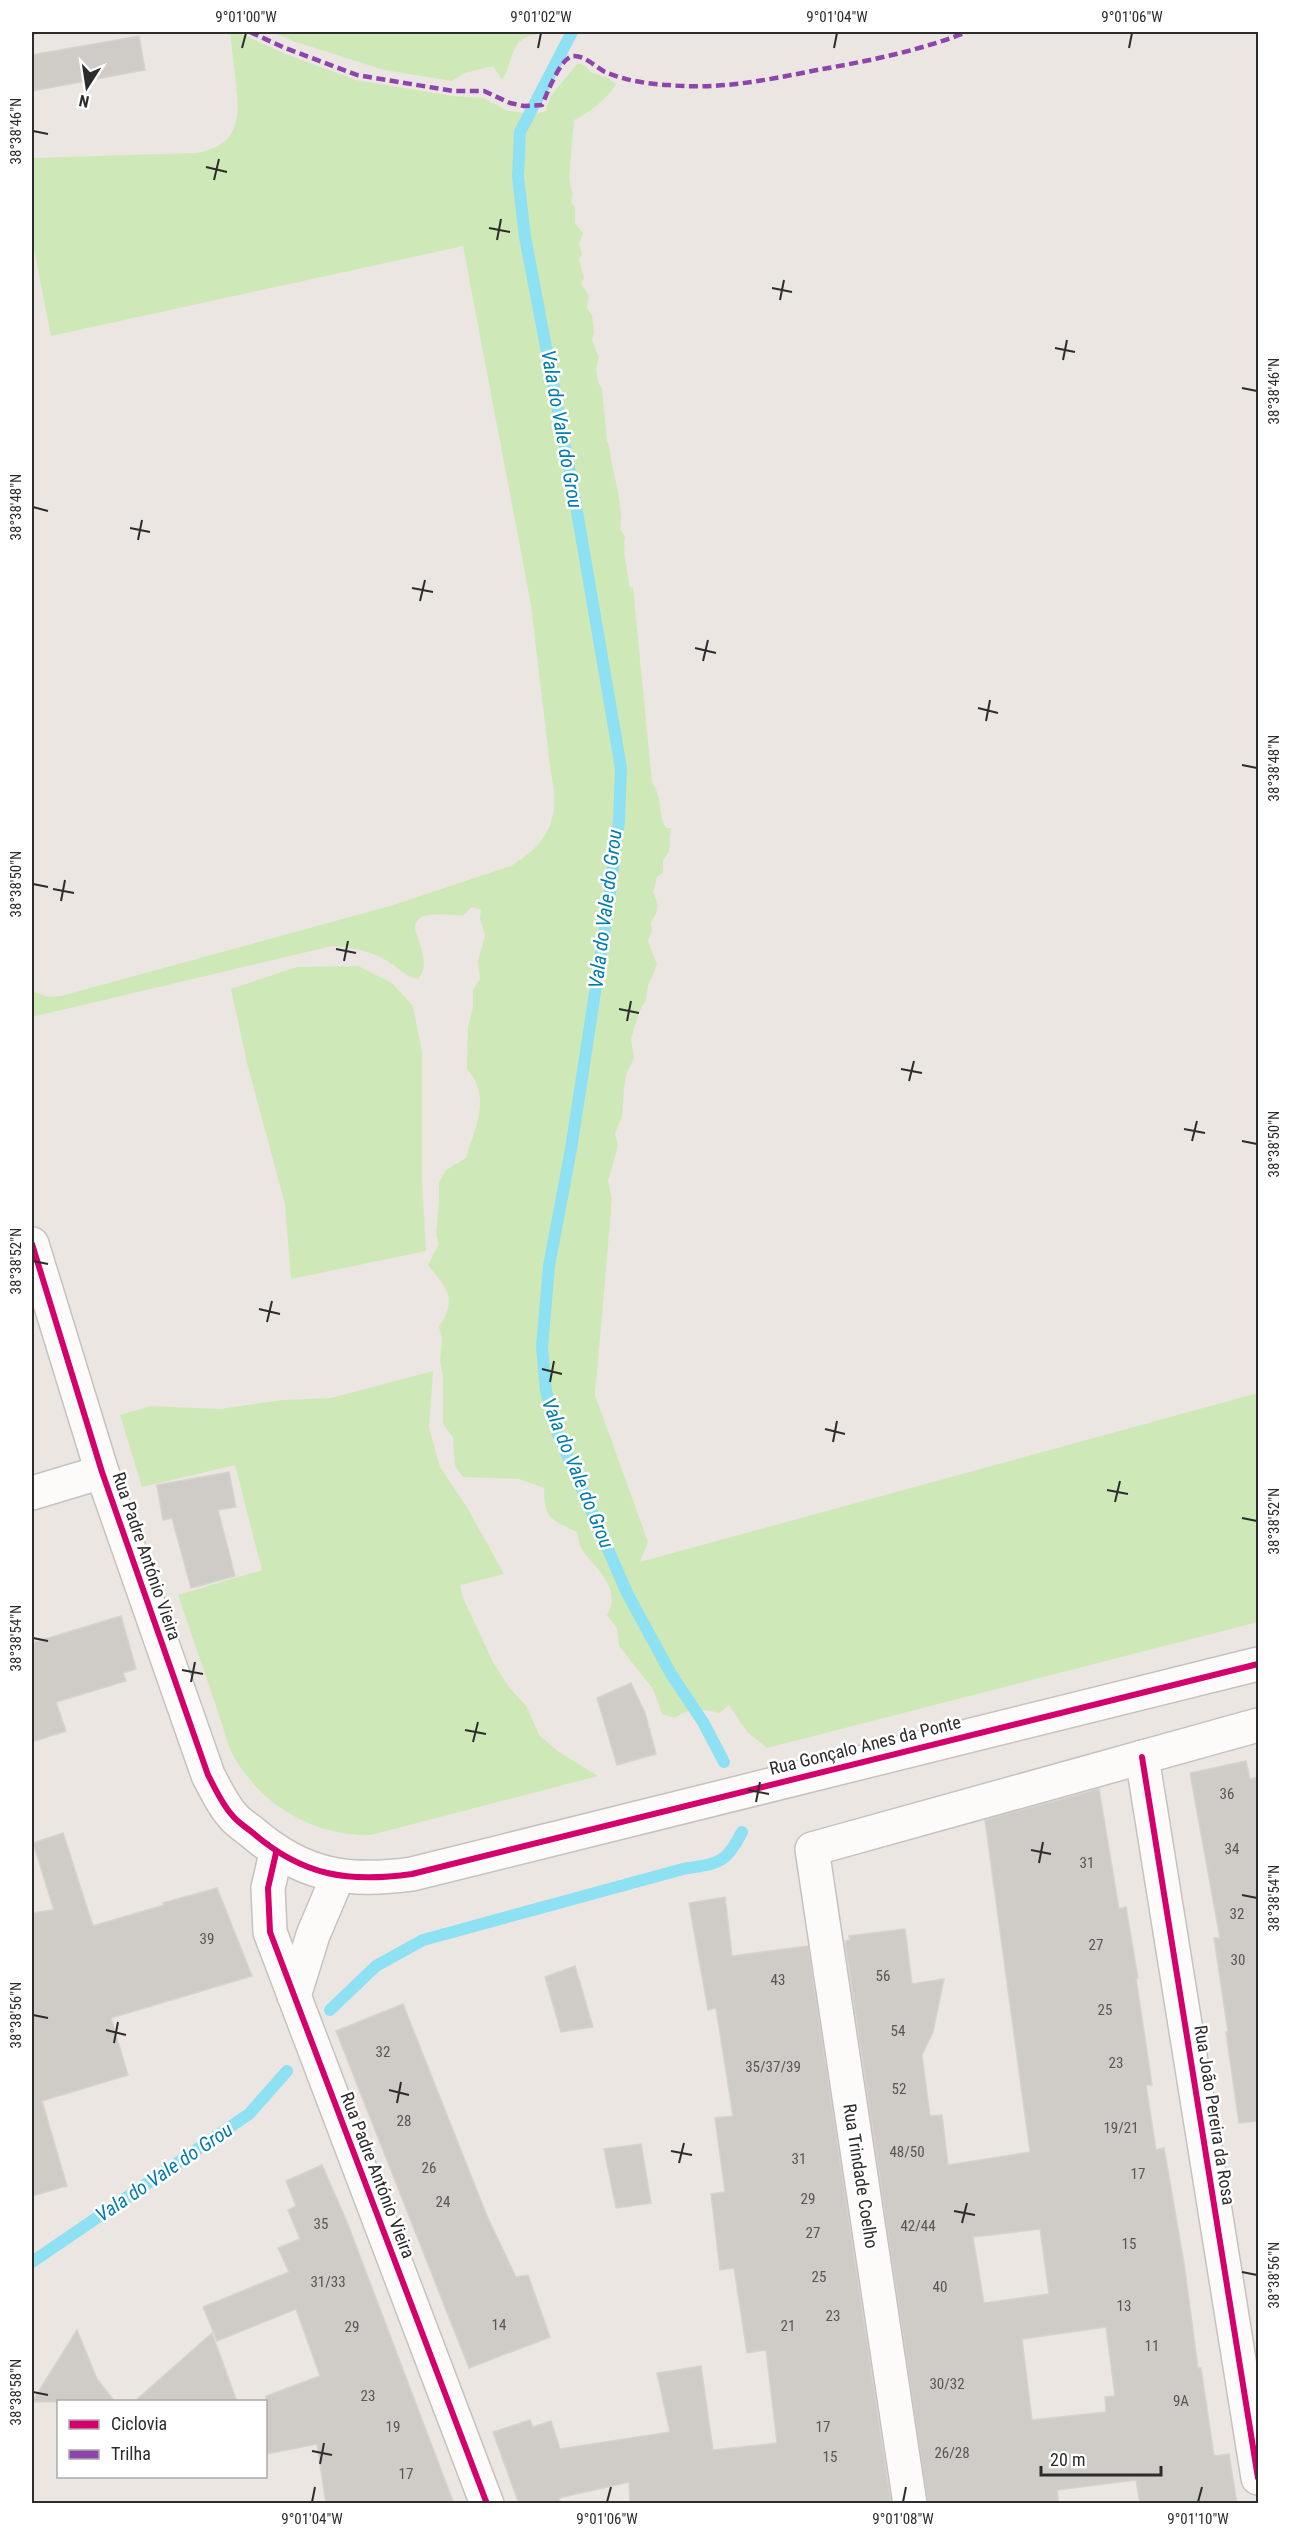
<svg xmlns="http://www.w3.org/2000/svg" width="1290" height="2535" font-family="'Roboto Condensed',sans-serif">
<style>
.green{fill:#cee9b7}
.lines{fill:none;stroke-linecap:round;stroke-linejoin:round}
.stream{stroke:#8ee0f3;stroke-width:12}
.building{fill:#cfccc8;stroke:#d6d2ce;stroke-width:1.5;fill-rule:evenodd}
.minor-casing{stroke:#c4c2c3;stroke-width:36}
.minor{stroke:#fcfbfa;stroke-width:33}
.quiet{stroke:#8e44ad;stroke-width:4.5;stroke-dasharray:9 4.5;stroke-linecap:butt}
.cycleway-casing{stroke:#fff;stroke-width:10}
.cycleway{stroke:#d6006c;stroke-width:6}
.ticks{fill:none;stroke:#2c2c2c;stroke-width:2}
.labels{text-anchor:middle;dominant-baseline:central;stroke-width:5;stroke-linejoin:round;paint-order:stroke}
.number-label{font-size:15px;fill:#565655}
.street-label{font-size:18px;fill:#2c2c2c;stroke:#fff}
.water-label{font-size:20px;font-style:italic;fill:#007cad;stroke:#fff}
.neatline{fill:none;stroke:#2c2c2c;stroke-width:2}
.ticks-label{font-size:15px;text-anchor:middle;fill:#2c2c2c}
</style>
<rect width="100%" height="100%" fill="#ebe6e1"/>
<g class="green">
<path d="M230,32h7l46,21 73,27 96,16 31,2 25,13 26,3 12,-3 4,-14 28,-34 8,3 4,6 18,6 8,6c-8,14 -28,30 -42,36l-5,59 4,15 -2,8 4,5v16l8,10 -4,11 3,10 -3,5 5,19 -3,6 8,11 -2,13 5,7 2,17 -2,8 7,17 -3,13 2,12 4,7 5,52c4,8 3,14 5,23 4,21 11,42 8,65l5,7c-3,19 3,31 4,50l4,2 19,194c12,19 5,30 14,46h5l-2,24 -6,8v13l-6,4 -4,15c6,12 6,19 -2,30l1,9 -4,10 9,24 -9,21 -2,14 -7,12 -8,27 3,19 -7,14 -3,16 -2,29 -7,16 3,13 -10,35 4,18 -17,196 53,147 -8,20 618,-169v229l-491,126 -20,-16 -18,-27 -9,8c-17,-4 -30,-6 -45,5l-13,-4 -9,-25 -34,-43 -2,-18 -10,-13c16,-25 -11,-47 -25,-65 -3,-5 -4,-13 -5,-18 -28,-14 -32,-12 -33,-44l-25,-9 -56,-2 -8,-11 -2,-29 -10,-13v-48l-3,-16 2,-21 -3,-12c19,-30 8,-38 -11,-62l11,-21 -3,-9 3,-33v-20l7,-12 20,-12c9,-31 26,-61 1,-89l1,-42 5,-20v-17l7,-11 -2,-18 7,-26 -5,-16 1,-9 -9,-3 -8,8c-14,2 -50,-8 -49,14 4,15 16,37 3,50 -13,-2 -22,-14 -34,-20 -16,-9 -34,-12 -52,-13l-300,71v-26l16,6 13,-1 329,-90 121,-40c38,-23 50,-49 40,-92l-20,-169 -68,-359 -412,90 -17,-87 -2,-1v-90l165,-5c43,-8 43,-35 39,-70 -2,-17 -4,-34 -6,-51z"/>
<path d="M272,32h274c-7,2 -18,3 -24,8 -12,8 -11,28 -20,40l-9,-14 -28,7 -13,8 -68,-11 -91,-29z"/>
<polygon points="358,966 392,983 413,1006 422,1052 422,1181 426,1251 291,1279 285,1204 247,1063 231,989 297,967"/>
<path d="M433,1371l-4,57 11,39 28,42 36,65 -44,11 3,13 30,64 16,25 18,20 12,28 20,17 39,24 -227,59c-56,1 -108,-28 -137,-78 -8,-14 -11,-33 -17,-48 -13,-38 -26,-76 -39,-114l84,-25 -27,-105 -93,22 -22,-72 31,-9 69,3 62,-9 49,-2z"/>
</g>
<g class="lines">
<g class="stream">
<polyline points="572,32 520,132 518,177 525,237 574,494 621,768 619,821 608,908 571,1149 549,1266 542,1347 546,1391 558,1434 627,1593 671,1674 703,1722 724,1762"/>
<path d="M330,2010l46,-44 47,-26 260,-71c34,-6 42,-3 59,-37"/>
<polyline points="32,2262 249,2114 287,2071"/>
</g>
</g>
<g class="building">
<polygon points="139,36 145,70 32,91 32,55"/>
<polygon points="229,1472 236,1507 218,1510 235,1576 191,1588 172,1518 163,1520 157,1485"/>
<polygon points="121,1616 136,1669 123,1673 126,1681 56,1702 66,1731 32,1742 32,1643"/>
<polygon points="631,1683 645,1713 656,1754 617,1765 597,1698"/>
<polygon points="1246,1761 1250,1779 1258,1777 1258,2121 1239,2123 1226,2032 1228,2032 1214,1938 1220,1938 1190,1773"/>
<path d="M1099,1789l20,120 7,-2 12,71h-2l16,107h-6l10,65 8,-2 20,115 14,105h3l13,88 15,-2 8,50h-97l-4,-24 -79,10 2,14h-131l-83,-563 5,-1 -1,-4 56,-7 7,55 32,-5 -11,53 -11,23 8,61 12,-1 6,50 82,-13 -45,-332zM1040,2229l9,65 -65,9 -11,-66zM1106,2327l9,69 -10,1 1,15 -74,8 -10,-81z"/>
<polygon points="63,1833 93,1926 164,1905 163,1903 217,1888 252,1976 111,2018 128,2075 42,2101 67,2186 32,2196 32,1913 54,1910 33,1843"/>
<polygon points="725,1897 732,1956 808,1946 891,2504 630,2504 629,2482 559,2498 561,2504 519,2504 493,2432 530,2420 533,2427 551,2421 560,2449 670,2432 657,2373 701,2366 713,2450 777,2443 766,2350 747,2353 734,2268 720,2270 711,2194 725,2192 715,2118 733,2116 716,2008 708,2010 689,1903"/>
<polygon points="575,1966 593,2027 561,2032 545,1977"/>
<polygon points="403,2004 487,2216 516,2277 528,2275 550,2337 469,2368 336,2031"/>
<polygon points="641,2144 651,2203 616,2208 604,2149"/>
<polygon points="322,2165 347,2222 454,2504 326,2504 317,2444 266,2454 266,2396 320,2376 296,2309 217,2341 203,2307 289,2272 278,2248 300,2239 288,2210 296,2206 286,2181"/>
<polygon points="77,2330 97,2379 115,2402 32,2402"/>
<polygon points="212,2333 237,2402 134,2402"/>
</g>
<g class="lines">
<defs>
<g id="minor">
<path d="M32,1244l70,228 106,303c7,13 14,29 24,40 5,7 14,12 21,18 50,43 95,50 159,41l846,-210"/>
<polyline points="32,1493 102,1472"/>
<polyline points="1142,1757 1258,2478"/>
<polyline points="276,1853 268,1888 270,1932 487,2504"/>
<polyline points="294,1996 313,1935 338,1876"/>
<polyline points="910,2504 812,1849 1258,1725"/>
</g>
</defs>
<use href="#minor" class="minor-casing"/>
<use href="#minor" class="minor"/>
<g class="quiet">
<polyline points="32,32 35,32"/>
<path d="M250,32l35,16 72,27 96,16h31l26,12 14,3 18,-1c5,-11 18,-47 31,-49 11,-1 23,11 32,16 19,8 42,12 63,13 51,5 99,-5 149,-15 51,-9 102,-19 150,-38"/>
</g>
<defs>
<g id="cycleway">
<path d="M32,1244l70,228 106,303c7,13 14,29 24,40 5,7 14,12 21,18 50,43 95,50 159,41l846,-210"/>
<polyline points="1142,1757 1258,2478"/>
<polyline points="276,1853 268,1888 270,1932 487,2504"/>
</g>
</defs>
<use href="#cycleway" class="cycleway-casing"/>
<use href="#cycleway" class="cycleway"/>
</g>
<path class="ticks" d="M242,48l4,-15M538,48l3,-15M834,48l3,-15M1129,48l3,-15M33,131l15,3M206,167l21,5M214,180l5,-21M489,228l21,4M497,240l4,-21M772,288l20,4M780,300l4,-20M1055,348l20,4M1063,360l4,-20M1242,388l15,3M33,507l15,4M130,528l20,4M138,540l4,-20M412,588l21,4M420,601l5,-21M695,648l21,5M703,661l5,-21M978,708l20,5M986,721l4,-21M1242,765l15,3M33,884l15,3M53,889l21,4M61,901l4,-21M336,949l20,4M344,961l4,-20M619,1009l20,4M627,1021l4,-20M901,1069l21,4M909,1081l5,-20M1184,1129l21,4M1192,1141l5,-20M1242,1141l15,3M33,1261l15,3M259,1309l21,5M267,1322l5,-21M542,1369l20,5M550,1382l4,-21M825,1429l20,5M833,1442l4,-21M1107,1490l21,4M1115,1502l5,-21M1242,1518l15,3M33,1638l15,3M182,1670l21,4M191,1682l4,-20M465,1730l21,4M473,1742l5,-20M748,1790l21,4M756,1802l4,-20M1031,1850l20,4M1039,1863l4,-21M1242,1895l15,3M33,2015l15,3M106,2030l20,5M114,2043l4,-21M389,2090l20,5M397,2103l4,-21M671,2151l21,4M679,2163l5,-20M954,2211l21,4M962,2223l5,-20M1242,2272l15,3M33,2392l15,3M312,2451l20,4M320,2464l4,-21M312,2502l3,-15M607,2502l4,-15M903,2502l3,-15M1198,2502l4,-15"/>
<g class="labels">
<g class="number-label">
<text x="1227" y="1794">36</text>
<text x="1232" y="1849">34</text>
<text x="1087" y="1863">31</text>
<text x="1237" y="1914">32</text>
<text x="207" y="1939">39</text>
<text x="1096" y="1945">27</text>
<text x="1238" y="1960">30</text>
<text x="883" y="1976">56</text>
<text x="778" y="1980">43</text>
<text x="1105" y="2010">25</text>
<text x="898" y="2031">54</text>
<text x="383" y="2052">32</text>
<text x="1116" y="2063">23</text>
<text x="773" y="2067">35/37/39</text>
<text x="899" y="2089">52</text>
<text x="404" y="2121">28</text>
<text x="1121" y="2128">19/21</text>
<text x="907" y="2152">48/50</text>
<text x="799" y="2159">31</text>
<text x="429" y="2168">26</text>
<text x="1138" y="2174">17</text>
<text x="808" y="2199">29</text>
<text x="443" y="2202">24</text>
<text x="321" y="2224">35</text>
<text x="918" y="2226">42/44</text>
<text x="813" y="2233">27</text>
<text x="1129" y="2244">15</text>
<text x="819" y="2277">25</text>
<text x="328" y="2282">31/33</text>
<text x="940" y="2287">40</text>
<text x="1124" y="2306">13</text>
<text x="833" y="2316">23</text>
<text x="499" y="2325">14</text>
<text x="788" y="2326">21</text>
<text x="352" y="2327">29</text>
<text x="1152" y="2346">11</text>
<text x="947" y="2384">30/32</text>
<text x="368" y="2396">23</text>
<text x="1181" y="2401">9A</text>
<text x="393" y="2427">19</text>
<text x="823" y="2427">17</text>
<text x="952" y="2453">26/28</text>
<text x="830" y="2457">15</text>
<text x="406" y="2474">17</text>
</g>
<g class="street-label">
<text transform="translate(147 1556) rotate(71)">Rua Padre António Vieira</text>
<text transform="translate(865 1745) rotate(-14)">Rua Gonçalo Anes da Ponte</text>
<text transform="translate(1215 2115) rotate(81)">Rua João Pereira da Rosa</text>
<text transform="translate(378 2175) rotate(69)">Rua Padre António Vieira</text>
<text transform="translate(861 2176) rotate(81)">Rua Trindade Coelho</text>
</g>
<g class="water-label">
<text transform="translate(562 429) rotate(80)">Vala do Vale do Grou</text>
<text transform="translate(605 909) rotate(-83)">Vala do Vale do Grou</text>
<text transform="translate(578 1473) rotate(68)">Vala do Vale do Grou</text>
<text transform="translate(164 2172) rotate(-34)">Vala do Vale do Grou</text>
</g>
</g>
<rect width="1290" height="2535" fill="none" stroke="#ffffff" stroke-width="66"/>
<rect x="57" y="2400" width="210" height="78" fill="#ffffff" stroke="#ababab" stroke-width="1.5"/>
<rect x="69" y="2420" width="30" height="9" fill="#d6006c" stroke="#ababab" stroke-width="1.5"/>
<text x="111" y="2430" font-size="18" fill="#2c2c2c">Ciclovia</text>
<rect x="69" y="2450" width="30" height="9" fill="#8e44ad" stroke="#ababab" stroke-width="1.5"/>
<text x="111" y="2460" font-size="18" fill="#2c2c2c">Trilha</text>
<g transform="translate(87 87) rotate(192)" stroke="#ffffff" stroke-width="4.5" paint-order="stroke">
<path d="M0-4.5L10 22L0 15L-10 22Z" fill="#2c2c2c"/>
<text y="-9" font-size="16" font-weight="bold" text-anchor="middle" fill="#2c2c2c">N</text>
</g>
<path d="M1041 2466v9h120v-9" fill="none" stroke="#2c2c2c" stroke-width="3"/>
<text x="1050" y="2466" font-size="18" fill="#2c2c2c" stroke="#ffffff" stroke-width="4.5" paint-order="stroke">20 m</text>
<rect x="33" y="33" width="1224" height="2469" class="neatline"/>
<g class="ticks-label">
<text x="246" y="22">9°01'00"W</text>
<text x="541" y="22">9°01'02"W</text>
<text x="837" y="22">9°01'04"W</text>
<text x="1132" y="22">9°01'06"W</text>
<text transform="translate(16 131) rotate(-90)" y="5">38°38'46"N</text>
<text transform="translate(1274 391) rotate(-90)" y="5">38°38'46"N</text>
<text transform="translate(16 507) rotate(-90)" y="5">38°38'48"N</text>
<text transform="translate(1274 768) rotate(-90)" y="5">38°38'48"N</text>
<text transform="translate(16 884) rotate(-90)" y="5">38°38'50"N</text>
<text transform="translate(1274 1144) rotate(-90)" y="5">38°38'50"N</text>
<text transform="translate(16 1261) rotate(-90)" y="5">38°38'52"N</text>
<text transform="translate(1274 1521) rotate(-90)" y="5">38°38'52"N</text>
<text transform="translate(16 1638) rotate(-90)" y="5">38°38'54"N</text>
<text transform="translate(1274 1898) rotate(-90)" y="5">38°38'54"N</text>
<text transform="translate(16 2015) rotate(-90)" y="5">38°38'56"N</text>
<text transform="translate(1274 2275) rotate(-90)" y="5">38°38'56"N</text>
<text transform="translate(16 2392) rotate(-90)" y="5">38°38'58"N</text>
<text x="312" y="2524">9°01'04"W</text>
<text x="607" y="2524">9°01'06"W</text>
<text x="903" y="2524">9°01'08"W</text>
<text x="1198" y="2524">9°01'10"W</text>
</g>
</svg>
